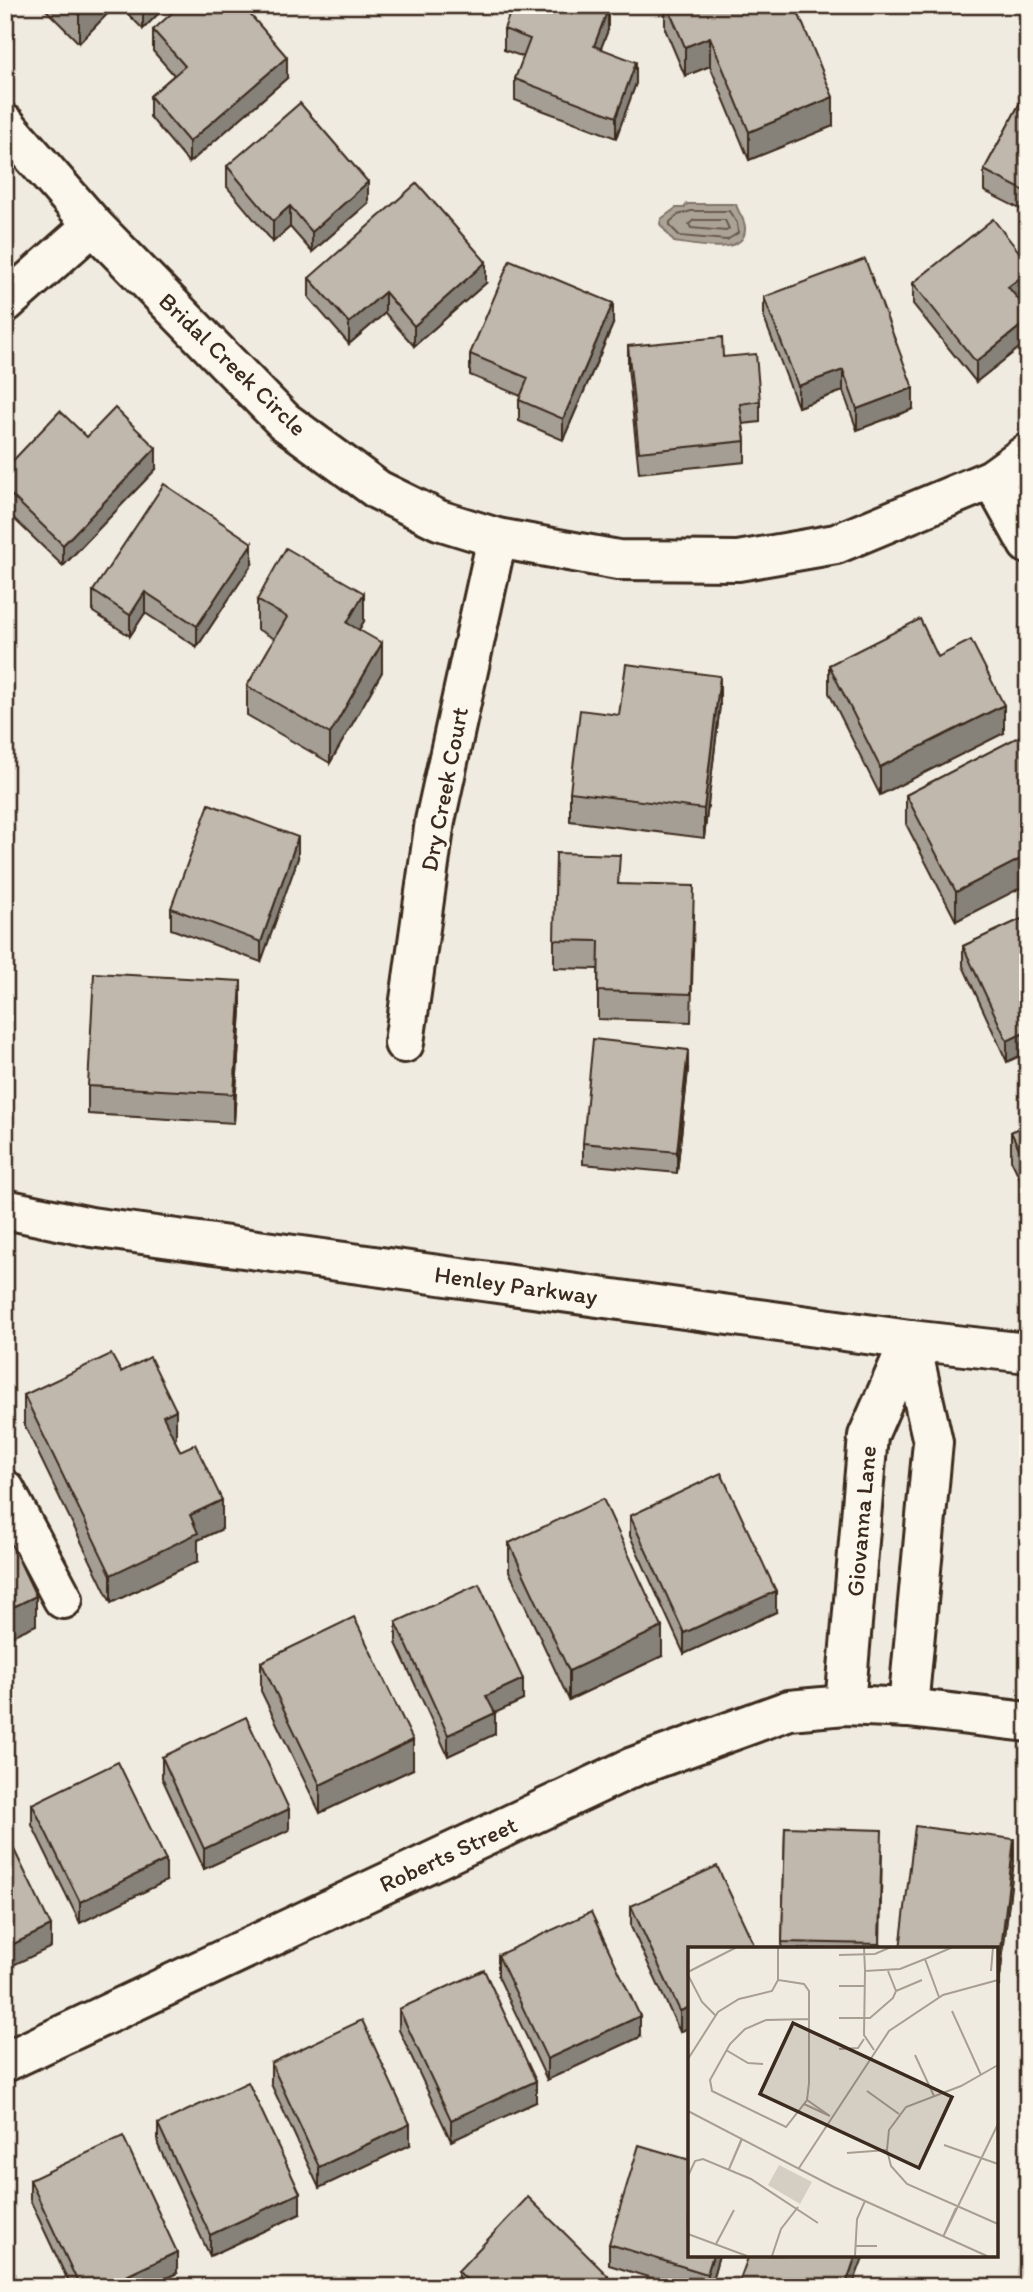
<svg xmlns="http://www.w3.org/2000/svg" width="1033" height="2292" font-family="Itim,sans-serif">
<style>
.water{fill:#aca397;stroke:#7f7367;stroke-width:2}
.lines{fill:none;stroke-linecap:round;stroke-linejoin:round}
.shore{stroke:#685a4e;stroke-width:2}
.minor-casing{stroke:#3b2a1e;stroke-width:44}
.minor{stroke:#fbf7ec;stroke-width:38}
.wall{fill:#a59e95;stroke:#3b2a1e;stroke-width:2}
.shaded-wall{fill:#868179;stroke:#3b2a1e;stroke-width:2}
.building{fill:#c0b8ad;stroke:#3b2a1e;stroke-width:2}
.labels{text-anchor:middle;dominant-baseline:central;stroke-width:6;stroke-linejoin:round;paint-order:stroke}
.street-label{font-size:24px;fill:#3b2a1e;stroke:#fbf7ec}
.inset-road{fill:none;stroke:#a89e92;stroke-width:2}
.view{fill:#3b2a1e;fill-opacity:0.15;stroke:#3b2a1e;stroke-width:3.5}
.inset-edge{fill:none;stroke:#3b2a1e;stroke-width:3.5}
</style>
<rect width="100%" height="100%" fill="#f0ebe0"/>
<filter id="ink" filterUnits="userSpaceOnUse"><feTurbulence type="fractalNoise" baseFrequency=".0143" numOctaves="2"/><feDisplacementMap in="SourceGraphic" scale="14" xChannelSelector="R" yChannelSelector="G"/><feConvolveMatrix kernelMatrix="1 2 1 2 8 2 1 2 1" color-interpolation-filters="sRGB"/></filter>
<g filter="url(#ink)">
<path class="water" d="M687,204h49c2,10 10,15 9,26 -1,27 -54,14 -71,12l-14,-18 1,-5 15,-11h8z"/>
<g class="lines">
<g class="shore">
<polygon points="691,211 729,211 737,223 738,233 727,240 680,236 670,226 670,222 678,215"/>
<polygon points="694,220 725,220 729,229 726,231 691,228 689,224"/>
</g>
<defs>
<g id="minor">
<polyline points="5,124 93,225 284,421 378,490 439,520 497,538 618,560 738,561 836,544 992,479 1028,453"/>
<polyline points="5,303 93,225"/>
<polyline points="992,479 1028,544"/>
<polyline points="404,1043 435,821 497,538"/>
<polyline points="5,1209 91,1227 910,1340 1028,1353"/>
<polyline points="5,1490 63,1599"/>
<polyline points="845,1705 868,1436 910,1340"/>
<polyline points="908,1708 933,1442 910,1340"/>
<polyline points="5,2062 633,1767 789,1710 845,1705 908,1708 1028,1722"/>
</g>
</defs>
<use href="#minor" class="minor-casing"/>
<use href="#minor" class="minor"/>
</g>
<g class="wall">
<polygon points="41,5 116,5 79,43"/>
<polygon points="119,5 167,5 143,29"/>
<polygon points="665,5 795,5 833,126 749,160 710,66 685,76 665,29"/>
<polygon points="504,29 608,30 601,48 636,83 616,138 515,100 515,79 524,57 504,50"/>
<polygon points="153,30 287,78 189,163 150,117 150,96 174,75 153,51"/>
<polygon points="1028,88 1028,213 984,191 984,170"/>
<polygon points="227,166 368,203 312,252 290,227 273,242 227,187"/>
<polygon points="1028,263 1028,293 1018,300 1028,311 1028,341 976,382 913,304 913,283"/>
<polygon points="309,278 486,283 414,346 385,313 349,344 309,298"/>
<polygon points="764,297 913,409 857,430 843,391 798,407 764,318"/>
<polygon points="613,324 563,440 519,421 519,400 521,396 470,375 470,354"/>
<polygon points="628,346 723,357 760,401 760,422 743,424 745,441 745,462 639,473 628,367"/>
<polygon points="87,437 156,469 63,566 5,510 5,469"/>
<polygon points="252,564 197,647 145,613 130,636 93,612 93,591"/>
<polygon points="257,600 364,621 359,630 382,672 330,763 247,715 247,686 275,639 257,629"/>
<polygon points="938,657 1004,733 880,795 829,693 829,665"/>
<polygon points="720,705 704,838 570,821 570,792 619,715"/>
<polygon points="1028,732 956,921 906,824 906,795"/>
<polygon points="298,858 261,962 171,929 171,908"/>
<polygon points="620,884 694,914 691,1022 598,1019 598,969 554,968 554,940"/>
<polygon points="1028,916 1028,1052 1007,1062 963,966 963,946"/>
<polygon points="241,1009 234,1123 88,1114 88,1086"/>
<polygon points="688,1070 677,1173 583,1164 583,1143"/>
<polygon points="1028,1123 1028,1195 1011,1160 1011,1132"/>
<polygon points="121,1372 176,1438 174,1439 222,1529 198,1540 198,1561 111,1603 24,1424 24,1395"/>
<polygon points="630,1516 776,1612 684,1654 630,1536"/>
<polygon points="509,1543 662,1656 569,1700 509,1571"/>
<polygon points="396,1622 523,1700 494,1713 495,1734 448,1756 396,1643"/>
<polygon points="261,1662 413,1769 320,1813 261,1691"/>
<polygon points="162,1757 289,1830 204,1869 162,1778"/>
<polygon points="32,1804 166,1881 80,1923 32,1825"/>
<polygon points="785,1827 882,1850 880,1949 782,1949"/>
<polygon points="1014,1860 999,1986 996,1986 996,1949"/>
<polygon points="631,1906 690,1949 690,2027 680,2032 631,1927"/>
<polygon points="498,1955 640,2037 547,2080 498,1976"/>
<polygon points="399,2009 536,2102 451,2141 399,2030"/>
<polygon points="271,2063 410,2145 319,2188 271,2084"/>
<polygon points="158,2124 300,2214 210,2256 158,2145"/>
<polygon points="30,2180 177,2273 147,2287 71,2287 30,2200"/>
<polygon points="609,2244 690,2255 719,2255 710,2287 680,2287 609,2265"/>
<polygon points="458,2271 608,2287 458,2287"/>
<polygon points="739,2282 852,2287 739,2287"/>
</g>
<g class="shaded-wall">
<polygon points="88,5 116,5 79,43 79,15"/>
<polygon points="143,5 167,5 143,29"/>
<polygon points="608,9 608,30 594,66 594,46"/>
<polygon points="710,37 710,66 685,76 685,47"/>
<polygon points="287,57 287,78 189,163 189,142"/>
<polygon points="636,62 636,83 616,138 616,117"/>
<polygon points="833,97 833,126 749,160 749,132"/>
<polygon points="368,182 368,203 312,252 312,232"/>
<polygon points="290,206 290,227 273,242 273,221"/>
<polygon points="486,262 486,283 414,346 414,326"/>
<polygon points="1028,272 1028,293 1008,308 1008,287"/>
<polygon points="385,292 385,313 349,344 349,323"/>
<polygon points="613,303 613,324 563,440 563,419"/>
<polygon points="1028,320 1028,341 976,382 976,362"/>
<polygon points="843,370 843,391 798,407 798,386"/>
<polygon points="913,388 913,409 857,430 857,409"/>
<polygon points="156,448 156,469 63,566 63,545"/>
<polygon points="252,543 252,564 197,647 197,626"/>
<polygon points="145,592 145,613 130,636 130,615"/>
<polygon points="364,593 364,621 347,651 347,623"/>
<polygon points="382,643 382,672 330,763 330,734"/>
<polygon points="720,676 720,705 704,838 704,809"/>
<polygon points="1004,705 1004,733 880,795 880,767"/>
<polygon points="298,837 298,858 261,962 261,942"/>
<polygon points="1028,855 1028,884 956,921 956,892"/>
<polygon points="241,981 241,1009 234,1123 234,1094"/>
<polygon points="1028,1031 1028,1052 1007,1062 1007,1041"/>
<polygon points="688,1050 688,1070 677,1173 677,1152"/>
<polygon points="176,1410 176,1438 163,1444 163,1416"/>
<polygon points="222,1500 222,1529 198,1540 198,1561 111,1603 111,1575 190,1515"/>
<polygon points="776,1591 776,1612 684,1654 684,1633"/>
<polygon points="36,1596 36,1625 5,1639 5,1611"/>
<polygon points="662,1627 662,1656 569,1700 569,1671"/>
<polygon points="523,1679 523,1700 486,1717 486,1696"/>
<polygon points="495,1713 495,1734 448,1756 448,1735"/>
<polygon points="413,1740 413,1769 320,1813 320,1785"/>
<polygon points="289,1809 289,1830 204,1869 204,1849"/>
<polygon points="1014,1839 1014,1860 999,1986 999,1966"/>
<polygon points="166,1860 166,1881 80,1923 80,1902"/>
<polygon points="51,1926 51,1947 5,1969 5,1948"/>
<polygon points="690,2007 690,2027 680,2032 680,2011"/>
<polygon points="640,2016 640,2037 547,2080 547,2059"/>
<polygon points="536,2081 536,2102 451,2141 451,2120"/>
<polygon points="410,2124 410,2145 319,2188 319,2167"/>
<polygon points="300,2193 300,2214 210,2256 210,2235"/>
<polygon points="177,2252 177,2273 147,2287 103,2287"/>
<polygon points="713,2255 719,2255 710,2287 707,2287 707,2274"/>
<polygon points="856,2255 864,2255 852,2287 845,2287"/>
<polygon points="608,2276 608,2287 598,2287"/>
</g>
<g class="building">
<polygon points="70,5 88,5 79,15"/>
<polygon points="181,5 242,5 287,57 189,142 150,96 185,66 153,30"/>
<polygon points="513,5 597,5 608,9 594,46 636,62 616,117 515,79 530,39 504,29"/>
<polygon points="667,5 795,5 833,97 749,132 710,37 685,47"/>
<polygon points="1028,88 1028,193 984,170"/>
<polygon points="300,103 368,182 312,232 290,206 273,221 227,166"/>
<polygon points="417,183 486,262 414,326 385,292 349,323 309,278"/>
<polygon points="993,219 1028,263 1028,272 1008,287 1028,311 1028,320 976,362 913,283"/>
<polygon points="865,259 913,388 857,409 843,370 798,386 764,297"/>
<polygon points="510,260 613,303 563,419 519,400 528,378 470,354"/>
<polygon points="722,337 723,357 756,354 760,401 740,404 745,441 639,452 628,346"/>
<polygon points="115,408 156,448 63,545 5,489 5,469 60,411 87,437"/>
<polygon points="164,484 252,543 197,626 145,592 130,615 93,591"/>
<polygon points="286,548 364,593 347,623 382,643 330,734 247,686 287,617 257,600"/>
<polygon points="920,619 938,657 971,640 1004,705 880,767 829,665"/>
<polygon points="626,664 720,676 704,809 570,792 580,710 619,715"/>
<polygon points="1028,732 1028,808 1027,808 1028,810 1028,855 956,892 906,795"/>
<polygon points="209,804 298,837 261,942 171,908"/>
<polygon points="556,853 620,855 618,884 694,886 691,994 598,991 599,941 554,940"/>
<polygon points="1028,916 1028,1031 1007,1041 963,946"/>
<polygon points="94,973 241,981 234,1094 88,1086"/>
<polygon points="593,1039 688,1050 677,1152 583,1143"/>
<polygon points="1028,1123 1028,1167 1011,1132"/>
<polygon points="111,1354 121,1372 150,1357 176,1410 163,1416 180,1451 195,1444 222,1500 190,1515 198,1533 111,1575 24,1395"/>
<polygon points="721,1473 776,1591 684,1633 630,1516"/>
<polygon points="603,1499 662,1627 569,1671 509,1543"/>
<polygon points="5,1531 36,1596 5,1611"/>
<polygon points="479,1584 523,1679 486,1696 495,1713 448,1735 396,1622"/>
<polygon points="354,1617 413,1740 320,1785 261,1662"/>
<polygon points="246,1717 289,1809 204,1849 162,1757"/>
<polygon points="118,1762 166,1860 80,1902 32,1804"/>
<polygon points="915,1826 1014,1839 999,1966 996,1965 996,1949 900,1949"/>
<polygon points="785,1827 882,1830 879,1944 782,1942"/>
<polygon points="5,1831 51,1926 5,1948"/>
<polygon points="717,1866 756,1949 690,1949 690,2007 680,2011 631,1906"/>
<polygon points="591,1912 640,2016 547,2059 498,1955"/>
<polygon points="484,1970 536,2081 451,2120 399,2009"/>
<polygon points="362,2020 410,2124 319,2167 271,2063"/>
<polygon points="248,2082 300,2193 210,2235 158,2124"/>
<polygon points="123,2136 177,2252 103,2287 80,2287 30,2180"/>
<polygon points="639,2145 690,2160 690,2255 713,2255 707,2274 609,2244"/>
<polygon points="528,2197 608,2276 598,2287 474,2287 458,2271"/>
<polygon points="749,2255 856,2255 845,2287 751,2287 739,2282"/>
</g>
</g>
<g class="labels">
<g class="street-label">
<text transform="translate(233 364) rotate(44)">Bridal Creek Circle</text>
<text transform="translate(444 789) rotate(-79)">Dry Creek Court</text>
<text transform="translate(516 1285) rotate(8)">Henley Parkway</text>
<text transform="translate(861 1521) rotate(-85)">Giovanna Lane</text>
<text transform="translate(448 1854) rotate(-25)">Roberts Street</text>
</g>
</g>
<g transform="translate(688 1947)">
<rect width="310" height="310" fill="#f0ebe0"/>
<path d="M91,218l33,17 -12,22 -32,-19z" fill="#d5cec3"/>
<path class="inset-road" d="M90,0v33l26,4 5,7v92l-2,17 -21,27 -74,-36 -2,-11 20,-36 15,-15 21,-9 43,-1M176,0l1,24 35,-2 25,-10M151,8l36,-1 16,-7M177,24l-1,64 10,15M303,24l2,-24M0,25l49,-25M0,28l14,27 13,13M151,39h25M208,44l26,-11M251,50l-14,-38 28,-12M264,64l29,64M151,71h31l23,-20 3,-7 -8,-20M151,102l19,-1 6,-9M38,103l22,13 15,1M227,108l19,41M0,112l30,-47 21,-13 33,-8 6,-11M310,118l-37,21 -55,21 -17,23 -2,20 4,16 16,18 91,40M179,144l32,23M119,153l23,16M116,157l26,12M0,164l146,76 153,69M256,198l54,19M159,206l40,-3M111,221l90,-137 54,-36 55,-15M41,222l13,-31M41,222l13,-30M0,229l7,-15 8,-2 48,20 67,44M0,287l59,22M255,290l55,-113M255,290l13,-29M28,297l18,-34M167,299h22M84,309l9,-27 17,-22M167,309l2,-37 8,-18"/>
<path class="view" d="M105,76l159,74 -33,71 -159,-74z"/>
<rect width="310" height="310" class="inset-edge"/>
</g>
<rect width="1033" height="2292" fill="none" stroke="#fbf7ec" stroke-width="28"/>
<rect x="14" y="14" width="1005" height="2264" fill="none" stroke="#3b2a1e" stroke-width="2.5" filter="url(#ink)"/>
</svg>
